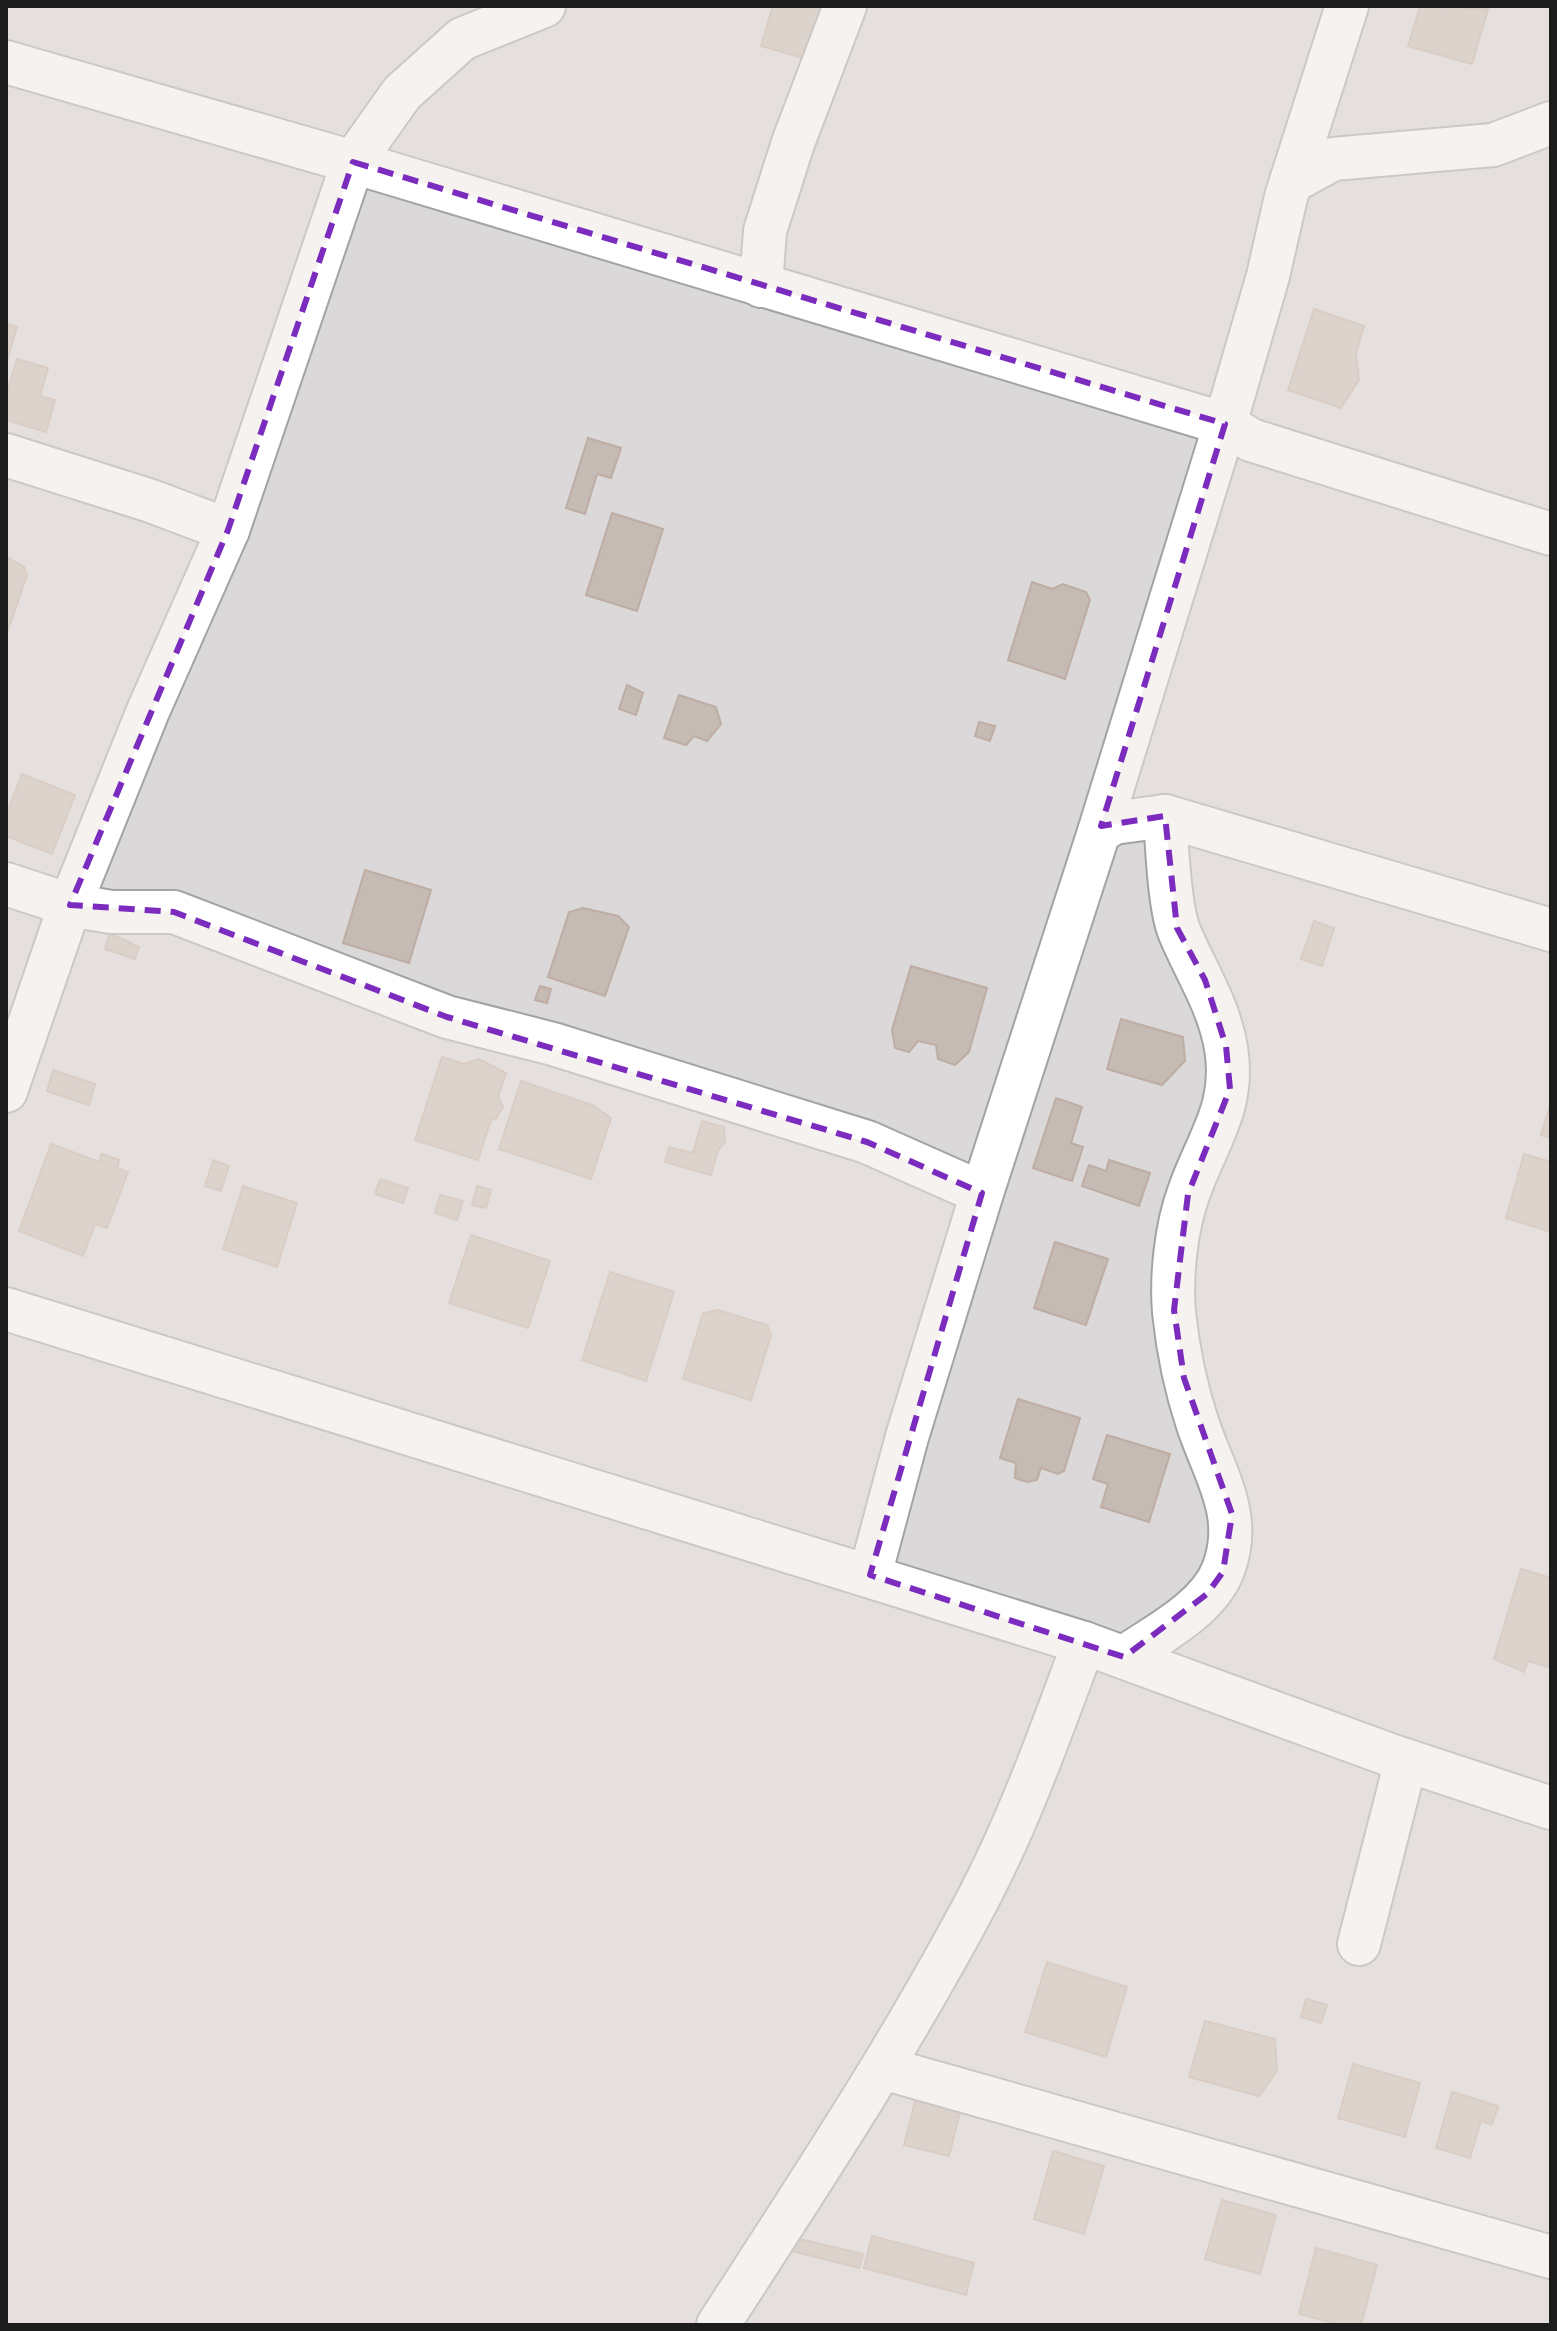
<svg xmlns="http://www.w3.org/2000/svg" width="1557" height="2331" font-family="Barlow,sans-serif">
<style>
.residential{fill:#dad8d9}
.building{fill:#c5bab4;stroke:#bfada3;stroke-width:2}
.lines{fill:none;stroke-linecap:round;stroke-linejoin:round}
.minor-casing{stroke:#a3a3a3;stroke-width:46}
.minor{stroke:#fff;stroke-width:42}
.marked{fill:none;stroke:#7b2cbf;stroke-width:6;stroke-dasharray:16 10;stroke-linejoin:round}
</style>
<rect width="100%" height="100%" fill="#eee8e1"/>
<rect class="residential" x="6" y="6" width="1545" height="2319"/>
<g class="building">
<polygon points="773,6 836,6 810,60 761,46"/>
<polygon points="1420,6 1488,9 1472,64 1408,46"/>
<polygon points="1314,309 1364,326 1356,353 1359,380 1341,408 1288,390"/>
<polygon points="6,324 17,327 6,364"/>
<polygon points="17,359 48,368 40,396 55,400 46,432 6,420 6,396"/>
<polygon points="588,438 621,448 611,478 597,474 585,514 566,508"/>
<polygon points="612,513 663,529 637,611 586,595"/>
<polygon points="9,558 24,567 27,575 6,636 6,559"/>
<polygon points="1032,582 1052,589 1063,584 1086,592 1090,600 1065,679 1008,660"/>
<polygon points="627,685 643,693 636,715 619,709"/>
<polygon points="679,695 716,707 721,724 707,741 694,736 686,745 664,738"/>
<polygon points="979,722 995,726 990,741 975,736"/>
<polygon points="22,774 75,795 52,854 6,836 6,816"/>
<polygon points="365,870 431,890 409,963 343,943"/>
<polygon points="583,908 618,916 629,927 605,996 548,977 569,912"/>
<polygon points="1314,921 1334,928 1322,966 1301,959"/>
<polygon points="110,933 139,947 135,959 105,949"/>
<polygon points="911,966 987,988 969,1052 955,1065 938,1059 936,1045 918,1041 909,1052 895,1048 892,1030"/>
<polygon points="540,986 551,989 547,1003 535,1000"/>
<polygon points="1121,1019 1183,1037 1185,1061 1162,1085 1107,1069"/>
<polygon points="442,1057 464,1064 479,1059 506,1073 498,1097 503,1107 496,1119 491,1120 478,1160 415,1140"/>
<polygon points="53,1070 95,1084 89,1105 47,1091"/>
<polygon points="521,1081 592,1105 611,1118 591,1179 499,1149"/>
<polygon points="1056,1098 1082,1107 1071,1143 1083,1147 1072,1181 1033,1168"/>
<polygon points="1551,1102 1551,1138 1541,1135"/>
<polygon points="702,1121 724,1127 725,1142 718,1150 711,1175 665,1162 669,1147 693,1153"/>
<polygon points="51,1144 99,1162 102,1154 119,1160 117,1168 128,1172 107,1228 95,1224 83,1256 19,1231"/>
<polygon points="1524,1154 1551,1162 1551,1232 1506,1218"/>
<polygon points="213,1160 229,1166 221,1191 205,1186"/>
<polygon points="1109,1160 1150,1173 1139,1206 1082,1186 1089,1165 1106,1171"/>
<polygon points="380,1179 408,1188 403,1203 375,1194"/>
<polygon points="243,1186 297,1203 277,1267 223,1249"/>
<polygon points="477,1186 491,1190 486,1208 472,1205"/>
<polygon points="440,1195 463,1201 457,1220 435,1213"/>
<polygon points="471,1235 550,1261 528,1328 449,1303"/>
<polygon points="1055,1242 1108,1259 1086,1325 1034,1308"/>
<polygon points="610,1272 674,1292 646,1381 582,1360"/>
<polygon points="718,1310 767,1325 771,1335 751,1400 683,1379 703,1313"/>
<polygon points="1018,1399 1080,1418 1064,1471 1058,1474 1041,1468 1037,1480 1027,1482 1015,1478 1016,1463 1000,1458"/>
<polygon points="1107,1435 1170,1454 1149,1522 1101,1507 1108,1484 1093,1479"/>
<polygon points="1521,1569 1551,1578 1551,1668 1528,1661 1524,1672 1494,1659"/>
<polygon points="1047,1962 1127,1987 1106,2057 1025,2032"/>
<polygon points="1306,1999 1327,2005 1321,2023 1301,2017"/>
<polygon points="1205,2021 1275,2039 1277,2071 1259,2096 1189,2077"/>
<polygon points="1353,2064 1420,2083 1405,2137 1338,2118"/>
<polygon points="1452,2092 1498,2106 1492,2125 1481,2121 1470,2158 1436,2148"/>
<polygon points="915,2101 960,2112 949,2156 904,2145"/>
<polygon points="1053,2151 1104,2166 1084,2234 1034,2219"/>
<polygon points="1222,2200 1276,2215 1260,2274 1205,2259"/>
<polygon points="787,2236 863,2254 859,2268 784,2249"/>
<polygon points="872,2236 974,2263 966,2295 864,2268"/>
<polygon points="1316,2248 1377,2265 1361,2325 1340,2325 1299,2314"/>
</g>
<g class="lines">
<defs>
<g id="minor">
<polyline points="6,62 353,162 1225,424 1251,440 1551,534"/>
<polyline points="1291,182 1333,159 1493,145 1551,123"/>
<polyline points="761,286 765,231 793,143 845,6"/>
<polyline points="6,455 151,501 228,530"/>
<polyline points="1099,832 1114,823 1165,816 1551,930"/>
<polyline points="6,884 70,905 111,912 174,912 447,1017 553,1044 867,1142 982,1193"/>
<polyline points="6,1091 70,905 148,711 228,530 353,162 402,93 462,39 544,6"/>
<polyline points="6,1309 1084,1643 1393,1756 1551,1808"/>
<polyline points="870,1575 907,1437 982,1193 1099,832 1225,424 1268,276 1286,197 1347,6"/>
<path d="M1124,1657c33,-22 84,-48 99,-87 21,-54 -8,-95 -25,-145 -12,-36 -20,-74 -24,-113 -3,-36 2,-85 15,-120 18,-52 47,-85 37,-144 -7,-43 -31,-78 -47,-117 -10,-26 -12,-86 -14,-115"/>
<polyline points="1359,1944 1406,1761"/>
<polyline points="883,2068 1551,2257"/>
<path d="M718,2325c91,-141 184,-281 262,-430 42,-81 72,-167 104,-252"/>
</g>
</defs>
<use href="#minor" class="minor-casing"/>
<use href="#minor" class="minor"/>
</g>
<path d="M0 0H1557V2331H0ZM353,162l872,262 -124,402 64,-10 12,112 28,52 21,66 4,43 -42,105 -14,116 10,68 48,136 -9,58 -16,22 -83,63 -254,-82 112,-382 -115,-51 -420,-125 -273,-105 -104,-7 158,-375z" fill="#eee8e1" fill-opacity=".55" fill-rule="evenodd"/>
<path class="marked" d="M353,162l872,262 -124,402 64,-10 12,112 28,52 21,66 4,43 -42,105 -14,116 10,68 48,136 -9,58 -16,22 -83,63 -254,-82 112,-382 -115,-51 -420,-125 -273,-105 -104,-7 158,-375z"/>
<rect width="1557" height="2331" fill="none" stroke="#1c1c1c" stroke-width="16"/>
</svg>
